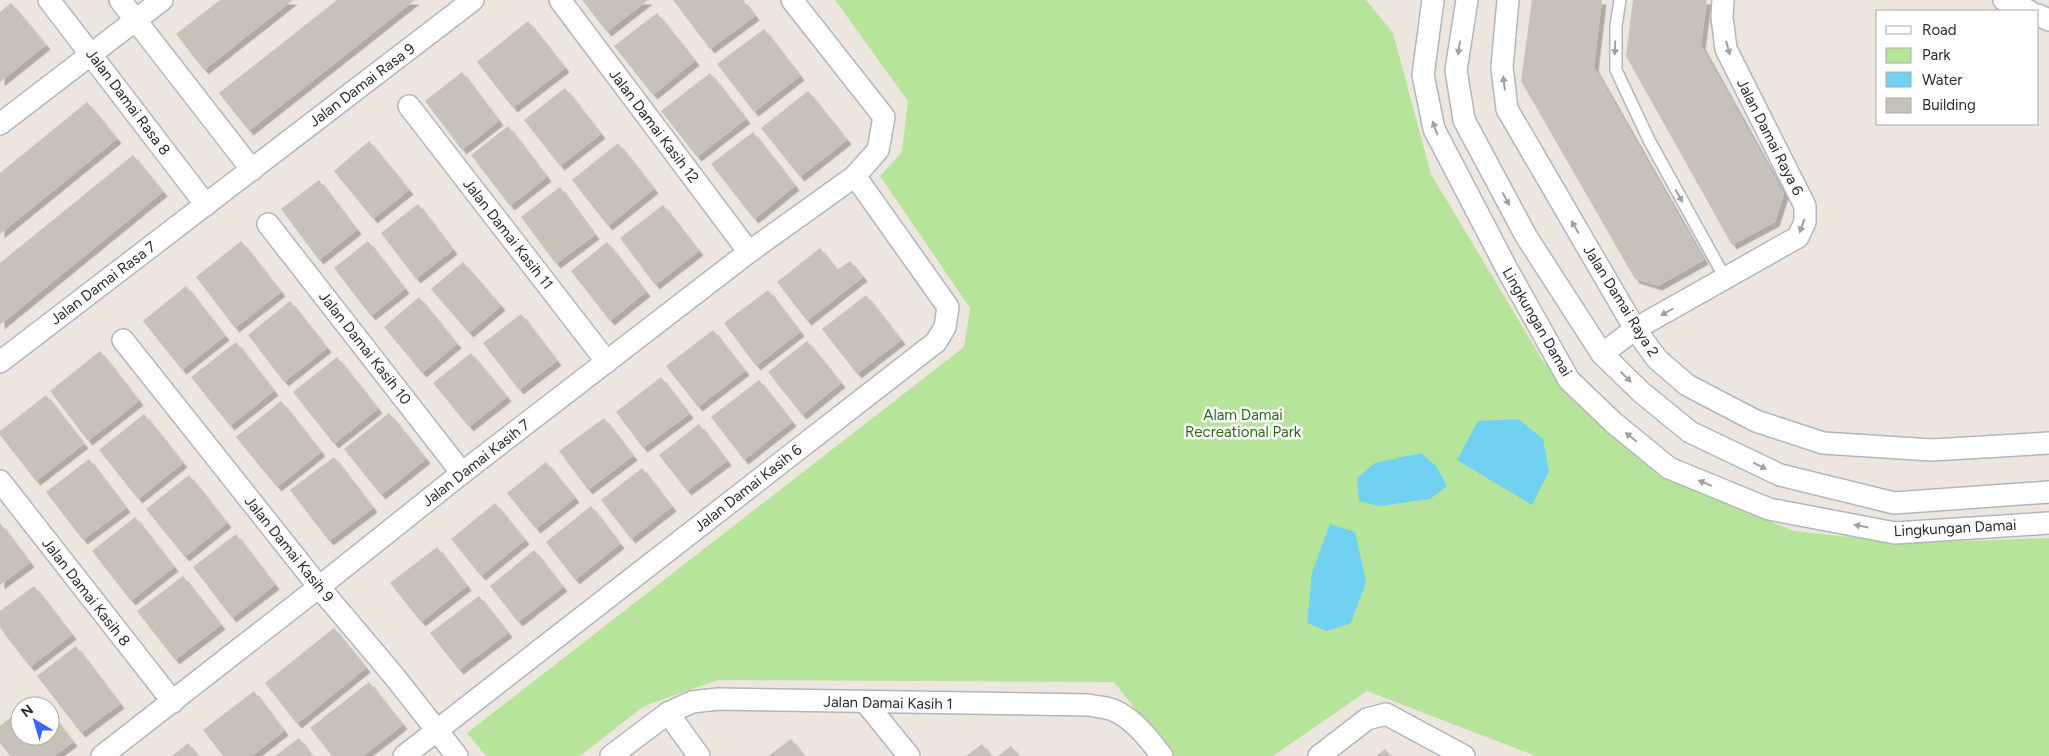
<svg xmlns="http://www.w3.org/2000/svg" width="2049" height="756" font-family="Figtree,sans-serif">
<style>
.green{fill:#b5e49a}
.water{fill:#70d1f0}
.building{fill:#c6c1b9;filter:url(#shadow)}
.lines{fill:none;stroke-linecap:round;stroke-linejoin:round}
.lane-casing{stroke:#b2b5bf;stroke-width:14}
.street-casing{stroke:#b2b5bf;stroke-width:24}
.lane{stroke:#fff;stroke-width:11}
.street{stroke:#fff;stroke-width:21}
.oneway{fill:#a0a0a0}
.labels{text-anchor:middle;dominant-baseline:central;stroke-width:5;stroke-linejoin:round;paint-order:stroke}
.street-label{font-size:15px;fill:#2c2c2c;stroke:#fff}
.park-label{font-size:15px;fill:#2c6b1a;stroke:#fff}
</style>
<defs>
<filter id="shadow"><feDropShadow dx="4.5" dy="4.5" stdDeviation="0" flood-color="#0004"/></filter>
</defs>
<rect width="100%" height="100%" fill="#ede6de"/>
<polygon class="green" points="835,0 1366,0 1393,33 1431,174 1543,361 1656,474 1794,531 1906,543 2049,538 2049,756 1536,756 1367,691 1273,756 1172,756 1114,682 718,680 644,706 580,756 486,756 467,733 964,347 970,308 880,176 902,152 908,101"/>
<g class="water">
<polygon points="1518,419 1543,439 1549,471 1532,505 1457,460 1478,421"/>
<polygon points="1421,453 1436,466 1447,486 1430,499 1379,506 1359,501 1357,478 1375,463"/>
<polygon points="1330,524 1355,532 1366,582 1351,623 1327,631 1307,623 1312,573"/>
</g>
<g class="building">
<polygon points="220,0 293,0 204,70 176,34"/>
<polygon points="337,0 415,0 249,131 219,93"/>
<polygon points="582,0 648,0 607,32"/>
<polygon points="673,0 743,0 755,16 710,49"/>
<polygon points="1532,0 1602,0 1594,67 1704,260 1658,286 1635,279 1521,81"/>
<polygon points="1633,0 1707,0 1701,45 1784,194 1775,222 1732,245 1626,56"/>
<polygon points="11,3 46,45 0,82 0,12"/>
<polygon points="657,13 695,61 653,95 614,46"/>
<polygon points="528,21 565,68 513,108 477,62"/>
<polygon points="764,29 800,76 754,112 717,64"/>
<polygon points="462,72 499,121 462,150 425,101"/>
<polygon points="710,73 746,119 697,157 661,111"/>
<polygon points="565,88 601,134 560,166 524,120"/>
<polygon points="808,91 847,140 800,177 761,128"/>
<polygon points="87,102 117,139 0,234 0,173"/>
<polygon points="508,126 547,177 510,206 471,155"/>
<polygon points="753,132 795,186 754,219 711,164"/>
<polygon points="369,141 409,190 373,219 334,171"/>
<polygon points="618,143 654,189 608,226 572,180"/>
<polygon points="133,155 163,192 0,325 0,263"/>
<polygon points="319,180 357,230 319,260 281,209"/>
<polygon points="560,187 595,235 556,264 521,217"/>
<polygon points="418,204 453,250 416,279 381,233"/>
<polygon points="663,205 699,251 655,285 620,238"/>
<polygon points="241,241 281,292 235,328 196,277"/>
<polygon points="368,241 405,289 371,316 334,268"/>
<polygon points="607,242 646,292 610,321 571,271"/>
<polygon points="820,248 837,270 850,261 863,277 807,321 777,282"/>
<polygon points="463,262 501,306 469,333 431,289"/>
<polygon points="186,286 225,336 182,370 143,321"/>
<polygon points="768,290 800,332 756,366 724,323"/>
<polygon points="866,295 901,340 857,374 822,329"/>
<polygon points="419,297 457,344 422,373 384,327"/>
<polygon points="290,301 327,348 284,382 248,335"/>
<polygon points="521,314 557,361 519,390 483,343"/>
<polygon points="713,330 745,371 698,407 666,366"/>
<polygon points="807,341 841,383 802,415 768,372"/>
<polygon points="236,342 274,391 230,426 191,377"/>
<polygon points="100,351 139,401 88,441 50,391"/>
<polygon points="471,353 507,397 469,427 433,383"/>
<polygon points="337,357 378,409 334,444 293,392"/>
<polygon points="661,377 689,414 643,448 616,412"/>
<polygon points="759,380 792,422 744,460 711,417"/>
<polygon points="46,395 84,444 36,481 0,435 0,431"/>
<polygon points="281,401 321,452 277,487 236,437"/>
<polygon points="389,413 426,459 381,495 344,449"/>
<polygon points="144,414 183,463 138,499 99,450"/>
<polygon points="604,418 633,456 588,490 559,451"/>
<polygon points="699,424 727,461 687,491 659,455"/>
<polygon points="334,457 373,508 329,541 290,490"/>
<polygon points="89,459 126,508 83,540 46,492"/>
<polygon points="546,462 575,498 536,529 507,493"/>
<polygon points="642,468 672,507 631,539 601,500"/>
<polygon points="189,475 227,523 185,557 146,509"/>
<polygon points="495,503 525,540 481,576 451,539"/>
<polygon points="591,506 620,544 575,580 546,542"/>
<polygon points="135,517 174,567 131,601 92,551"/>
<polygon points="0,523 30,563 0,585"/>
<polygon points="236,534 275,585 232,618 193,567"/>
<polygon points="437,547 467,586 421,622 390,583"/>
<polygon points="534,550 563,587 518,622 490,586"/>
<polygon points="183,576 221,625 175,660 137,611"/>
<polygon points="34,586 72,635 30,667 0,628 0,611"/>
<polygon points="479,596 508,633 459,670 430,633"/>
<polygon points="334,628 366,668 297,724 265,683"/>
<polygon points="76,646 120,704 81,733 37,676"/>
<polygon points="369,682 403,725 363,756 332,756 310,728"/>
<polygon points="254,691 284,731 252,756 223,756 203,730"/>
<polygon points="38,696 45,706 25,706"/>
<polygon points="20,710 20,736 50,736 50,712 73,742 54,756 10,756 0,743 0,726"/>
<polygon points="299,738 312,756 275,756"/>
<polygon points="791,739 804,756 768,756"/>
<polygon points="188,743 198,756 172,756"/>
<polygon points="982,744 991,756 966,756"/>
<polygon points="1011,746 1019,756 998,756"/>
<polygon points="1385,749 1391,756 1376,756"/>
</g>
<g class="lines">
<defs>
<polyline id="lane" points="1620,0 1616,26 1616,70 1649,140 1725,278"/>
<g id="street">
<polyline points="49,0 206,205"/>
<polyline points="120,0 252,170"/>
<polyline points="560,0 749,252"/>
<polyline points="1433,0 1423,75 1434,129 1508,271 1569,380 1614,423 1669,468 1769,509 1895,533 2049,523"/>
<polyline points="1467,0 1456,70 1464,120 1526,236 1602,354 1641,392 1690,432 1780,475 1894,503 2049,492"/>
<polyline points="1508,0 1502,67 1507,109 1635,329 1657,359 1687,385 1756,421 1823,443 1932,450 2049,443"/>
<polyline points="2004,0 2029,11"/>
<polyline points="2038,15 2049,20"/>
<polyline points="409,106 607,362"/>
<polyline points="0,124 162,0"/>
<polyline points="268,224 462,473"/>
<polyline points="123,340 319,587 394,676 457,756"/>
<polyline points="1602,354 1635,329 1798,237 1805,222 1805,206 1726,49 1722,17 1723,0"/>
<polyline points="0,362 473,0"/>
<polyline points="0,481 173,702"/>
<polyline points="866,703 909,756"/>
<polyline points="668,713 699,756"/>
<polyline points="102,756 319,587 462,473 749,252 855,176 878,150 884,117 792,0"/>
<polyline points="404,756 936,342 945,327 948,307 855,176"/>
<path d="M611,756l57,-43 24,-11 26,-3 371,6c7,2 17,2 24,5 20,8 36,29 49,46"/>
<polyline points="1319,756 1367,719 1386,714 1464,756"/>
</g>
</defs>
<use href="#lane" class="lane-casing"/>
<use href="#street" class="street-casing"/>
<use href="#lane" class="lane"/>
<use href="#street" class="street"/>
</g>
<defs><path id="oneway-solid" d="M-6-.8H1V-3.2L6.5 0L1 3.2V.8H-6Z" transform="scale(1.25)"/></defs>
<g class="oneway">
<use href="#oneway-solid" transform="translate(1459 48) rotate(99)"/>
<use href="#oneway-solid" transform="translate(1615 48) rotate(92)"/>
<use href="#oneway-solid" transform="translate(1728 48) rotate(74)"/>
<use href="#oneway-solid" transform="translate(1504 83) rotate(-97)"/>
<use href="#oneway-solid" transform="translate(1435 128) rotate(-109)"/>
<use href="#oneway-solid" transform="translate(1679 196) rotate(61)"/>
<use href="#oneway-solid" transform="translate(1506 199) rotate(62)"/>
<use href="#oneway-solid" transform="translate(1802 226) rotate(110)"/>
<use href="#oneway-solid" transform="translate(1575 227) rotate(-120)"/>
<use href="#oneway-solid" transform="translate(1667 312) rotate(150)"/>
<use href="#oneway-solid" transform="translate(1626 377) rotate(44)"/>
<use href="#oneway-solid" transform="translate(1631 437) rotate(-141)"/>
<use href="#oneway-solid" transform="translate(1760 466) rotate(26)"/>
<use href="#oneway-solid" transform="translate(1705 483) rotate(-158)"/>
<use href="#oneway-solid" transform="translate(1861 526) rotate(-169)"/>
</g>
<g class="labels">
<g class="street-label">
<text transform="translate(362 85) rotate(-37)">Jalan Damai Rasa 9</text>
<text transform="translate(128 102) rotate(53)">Jalan Damai Rasa 8</text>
<text transform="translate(654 126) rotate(53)">Jalan Damai Kasih 12</text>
<text transform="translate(1770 137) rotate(63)">Jalan Damai Raya 6</text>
<text transform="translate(508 234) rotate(52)">Jalan Damai Kasih 11</text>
<text transform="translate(103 283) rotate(-37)">Jalan Damai Rasa 7</text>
<text transform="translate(1621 301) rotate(58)">Jalan Damai Raya 2</text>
<text transform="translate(1537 322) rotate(60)">Lingkungan Damai</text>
<text transform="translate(365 348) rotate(52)">Jalan Damai Kasih 10</text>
<text transform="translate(476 463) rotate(-38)">Jalan Damai Kasih 7</text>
<text transform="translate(748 488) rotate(-38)">Jalan Damai Kasih 6</text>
<text transform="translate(1955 528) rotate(-3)">Lingkungan Damai</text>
<text transform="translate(289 549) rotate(51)">Jalan Damai Kasih 9</text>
<text transform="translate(86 592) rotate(52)">Jalan Damai Kasih 8</text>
<text transform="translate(888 703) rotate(1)">Jalan Damai Kasih 1</text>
</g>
<g class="park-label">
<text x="1243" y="415">Alam Damai<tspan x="1243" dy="17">Recreational Park</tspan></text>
</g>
</g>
<rect x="1876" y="10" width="162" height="115" fill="#ffffff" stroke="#ababab"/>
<rect x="1886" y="26" width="25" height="8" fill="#ffffff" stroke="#ababab"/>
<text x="1922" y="35" font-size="15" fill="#2c2c2c">Road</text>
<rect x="1886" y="48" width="25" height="15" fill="#b5e49a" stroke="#ababab"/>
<text x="1922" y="60" font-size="15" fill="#2c2c2c">Park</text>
<rect x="1886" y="72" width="25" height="15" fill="#70d1f0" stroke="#ababab"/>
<text x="1922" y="85" font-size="15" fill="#2c2c2c">Water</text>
<rect x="1886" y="98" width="25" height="15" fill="#c6c1b9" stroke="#ababab"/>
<text x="1922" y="110" font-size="15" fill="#2c2c2c">Building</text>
<g transform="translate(35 721) rotate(322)"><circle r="24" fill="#ffffff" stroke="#ababab"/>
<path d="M0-4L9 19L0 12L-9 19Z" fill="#3c65fc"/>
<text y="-8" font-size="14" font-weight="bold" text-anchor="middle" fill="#2c2c2c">N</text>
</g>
</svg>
